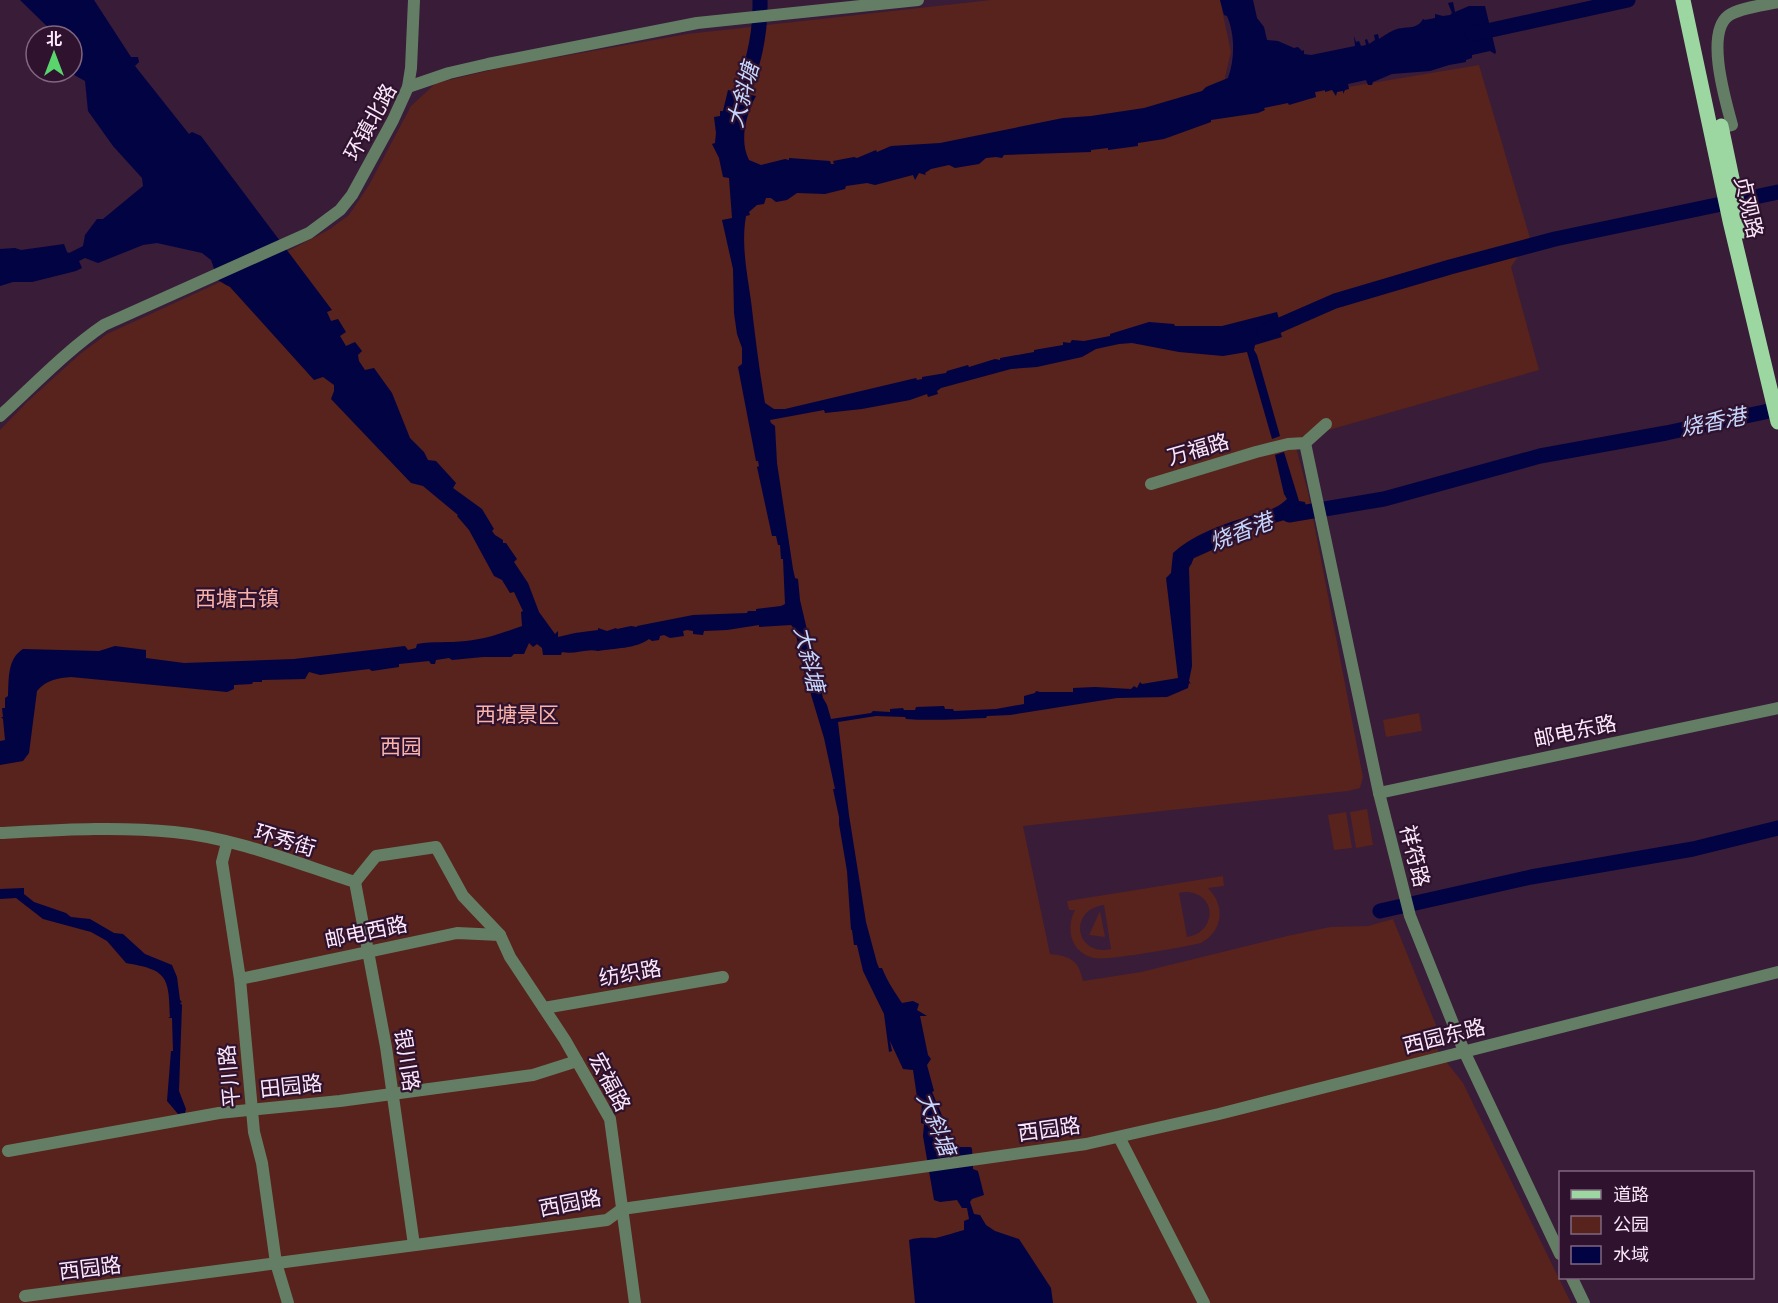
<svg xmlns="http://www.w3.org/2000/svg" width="1778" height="1303" font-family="Helvetica,'Noto Sans SC',sans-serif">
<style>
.green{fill:#58221d;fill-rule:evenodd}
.water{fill:#020342}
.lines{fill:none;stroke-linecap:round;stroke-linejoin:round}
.river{stroke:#020342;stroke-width:15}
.minor{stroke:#637e65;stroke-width:12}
.major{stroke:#9cd6a1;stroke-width:15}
.labels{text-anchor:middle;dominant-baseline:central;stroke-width:4.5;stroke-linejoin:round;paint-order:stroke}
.street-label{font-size:21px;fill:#fae7f9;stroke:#2e122e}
.park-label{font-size:21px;fill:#fab3aa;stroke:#2e122e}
.water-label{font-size:22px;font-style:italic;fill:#c6d6fd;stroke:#2e122e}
</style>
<rect width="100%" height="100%" fill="#381c38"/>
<g class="green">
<path d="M991,0h229l11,52 -6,25 4,30 250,-42 51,173 -19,29 28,103 -245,70 14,52 55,285 -3,11 -12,3 -325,35 27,128c20,2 29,6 33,27l58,-9 146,-36 43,-9 38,-1 25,-7 45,111v21l25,32 108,220h-1571v-873l27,-28 53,-48 27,-20 187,-86 36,-19 19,-14 20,-30 42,-79 25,-23 72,-17 179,-32z"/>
<polygon points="1419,713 1422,731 1386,737 1383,720"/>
<polygon points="1367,809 1373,845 1356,848 1350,812"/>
<polygon points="1346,812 1352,848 1334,850 1328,815"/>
<path d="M1223,876l1,10 -16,2c18,18 15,43 -7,55 -17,4 -93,18 -107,15 -23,-5 -29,-29 -19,-48h-6l-2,-9zM1185,892c32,0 33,40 2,45l-8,-44zM1104,905l7,44c-35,8 -44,-39 -7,-44z"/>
<polygon points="1100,911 1105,937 1089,935"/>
</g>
<g class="water">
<path d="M20,0h74l37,57h7l1,5 -4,4 54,68 3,-2 9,4 131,174 -5,2 4,9 7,-2 8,13 -6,4 6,10 9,-4 7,9 -4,4 1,6 6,9 9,-2 18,25 18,45 14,14 4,8 8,1 20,22 -3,5 29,21 12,20 -2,2 3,4 8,5v3h3l11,16 -3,3 14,21 11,29 16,22 3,-3v6l17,-4 23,-3v-2l9,3 9,-3 1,1 14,-3 6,1v-1l56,-11 54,-2 1,-2h8v-2l25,-3 4,-2 -2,-45h-2l-1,-14h-2l-2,-9h-4l-15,-69 2,-1 -1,-5h-2l-18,-94 4,-3v-16l-5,-14 -3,-21 -1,-44 -11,-49 10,-2 -3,-40 -6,-1 -4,-19 -7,-14 3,-1 1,-10 -2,-16 6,-1v-5h3l5,-21 28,6c-10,18 -17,45 -7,64l12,5 24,-6 4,1v-2l41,3 1,3h3l-1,-3 21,-4 3,1 19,-8 1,2 14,-6 49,-3 123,-25 28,-2 53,-8 58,-17 4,-4 22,-9c7,-19 7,-44 -1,-62l-3,-1 -4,-15h33l4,18 7,9 3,13 11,1 16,7 4,-1 4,4 2,-1v4l7,1 44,-9 -1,-10 2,6 3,-1 2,5 5,-1 -1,-5 2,-1 2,5 6,-4 -1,-5 4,-1 1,5c6,-4 12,-8 18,-10 10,-3 20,1 26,-10l2,1 10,-2v-4l8,2 7,-1 2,-2 -4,-10 5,-1 2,10 14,-6h16l11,46 -1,2 -5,-3 -18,4v3l-6,2v2l-17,3 -19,6 -38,3 -19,8 -1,3h-4l-2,-5 -18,4 1,5 -4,1 -2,4v-3l-6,1 -1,4 -4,-6 -7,2v-2l-10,2 1,5 -27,8 -1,-2 -24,5 1,2 -7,3 -47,7v2l-47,17 -26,4v3l-30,4v-2l-17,2v2l-87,3 -2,3 -6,-1 -10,1 -7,6 -24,4 -6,-3 -18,4 -6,4 1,2 -7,-2 -4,7 -2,-5 -38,10 -8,-2 -21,3 -1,3 -20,5 -28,-1 -10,7 -11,2 -5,-4h-5l-2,6 -7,1 -8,7 1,3 -4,1c-5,28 1,57 5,85 4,34 8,68 14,102l9,6h11l131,-31 1,2 5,-1v-2l24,-4 1,-2 21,-6 1,2 26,-8 5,1v-2l34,-6v-2l29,-5v-3l7,1 2,-3 12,1 26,-5v-2l39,-12 25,2 1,2h47l55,-14 5,18 -2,1 2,6 -27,8 -1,5 3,5 23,81 -8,3 -25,-87 -24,4 -44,-4 -47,-9 -13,1 -23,5 -14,8 -45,10 -26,2 -70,19 -4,3 1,3 -10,3 -1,-3 -17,6 -48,9 -37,4 -1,-3 -54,10 1,3 4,3 2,37 16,106 2,9 3,1 2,21 23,98 4,7 4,14 40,-6 2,-2 17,1v-3l13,-1 1,2h11l1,-3 28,-1 1,3h8l1,2 42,-2 28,-5v-8l11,-3 1,-2 4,1h33v-4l22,-1 36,2 3,-3 3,2 3,-6 2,2 36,-6 -12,-100 5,-5 2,-20c18,-17 43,-26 67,-34 17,-6 34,-7 47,-20l-3,-5 -9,-39 9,-3 15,49 6,1 2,12 -63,17 2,5 -18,6 -4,-8 -21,9 -4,4 -10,21 3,98 -3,15 2,3 -2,-1 -1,5 -21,9 -50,1 -107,17 -23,1 -1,2c-27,1 -55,3 -80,1l-1,-2 -29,-1 -38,6 11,93 17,107 11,41 2,5h3c5,13 14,26 20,35l11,-2 6,3 -2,6 10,6h-7l8,39 3,4 -4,6 7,26 -2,1 21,49 6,6h12l1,2 1,20 5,2 6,24 -12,4 -2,3 4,12 6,1 6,10 9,6 24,8 32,49 2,15h-138l-6,-63c10,-3 17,-2 26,-2 3,0 25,-7 29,-8v-9l5,-2 -2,-11h-5l-5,-8 -17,2 -6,-2 -11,-64 1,-12 -3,-1 1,-21 -5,-5 -4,-27 -10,-1 -13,-28 2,10 -3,1 -5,-38 -21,-43 -6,-26h-3l-2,-15h-1l-4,-59 -8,-47v-7l-6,-28h2l-11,-51 -21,-70 -8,-38 -4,-5 -32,2v-2l-32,5 -23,1 -1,4 -10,-1v-3l-6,-1 -4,1 1,5 -14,2 -6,-3 -4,1 -1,4 -7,1 -3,-2c-13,10 -35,9 -51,12 -11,-3 -24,4 -36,1l-1,3h-18l-1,-7 -5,-4 -4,3 -4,-4 -5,11h-10l-3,3h-28l-31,3 -3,-2 -13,2 -1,4h-4l-2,-3 -30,3v3l-27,4 -3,-2 -49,6 -11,-3 -4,7 -43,1v2h-9l-1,2 -18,1v4l-7,3 -156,-15c-13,1 -25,3 -34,14l-8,62 -6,8 -23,4v-24l5,-1 -2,-21 -2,-2h2l-1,-9h3v-10l3,-2c1,-17 -1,-37 15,-47l76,2 16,-5 31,4v8l38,5 110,-4 111,-13 3,4 8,-2 1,-4c17,-3 32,-1 49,-3 20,-2 37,-8 56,-15l-1,-14 2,-1 -9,-19 -4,1 -8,-13 -8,-4 -25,-46 -12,-14 1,-1 -35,-29 -12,-3 -80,-84 3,-8v-6l-11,-8 -9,3 -84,-93c-22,-12 -11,-8 -19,-27l-9,-7 -45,-10 -14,2 -45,18 -13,-5 -6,3 3,7 -6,3 -44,11h-19l-13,4v-37l15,-1 6,2 43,-6 3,8 2,1 14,-7 2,-11 12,-16h6l40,-33 -1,-8 -29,-32 -25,-35 -3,-30 -16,-9h3v-36h-15z"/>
<path d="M24,888v6l10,8 32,11 5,4 19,2 24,14 9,1 22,20 27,11 5,12 3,23 2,2 -2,1 2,2 -3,86 7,18 -1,4 -7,1 -11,-13 4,-50h2l-1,-33h-4l2,-1c-1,-41 -3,-47 -44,-54l-19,-22 -16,-9 -48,-13 -27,-21 -16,1v-10z"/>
</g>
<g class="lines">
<g class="river">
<polyline points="1473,34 1628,0"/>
<path d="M734,113c16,-38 27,-71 26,-113"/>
<polyline points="1264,332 1335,301 1450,267 1555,239 1778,192"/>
<polyline points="1289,515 1384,499 1540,456 1666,433 1778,409"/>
<polyline points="1185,560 1185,554 1243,528"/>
<polyline points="1380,911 1531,877 1693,849 1778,828"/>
</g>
<g class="minor">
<polyline points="408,87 449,73 488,64 697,23 918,0"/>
<path d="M1713,130l19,-5c-6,-23 -27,-91 -4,-109 10,-8 37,-11 50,-14"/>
<path d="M0,416c34,-31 66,-65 104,-91l205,-92 31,-23 12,-15 41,-75 15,-33 3,-19 3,-68"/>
<polyline points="1305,443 1379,793 1410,916 1464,1051 1560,1254"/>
<polyline points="1151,484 1256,452 1288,444 1305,443 1326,424"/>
<polyline points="1379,793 1778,708"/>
<path d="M0,833c58,-3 116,-7 174,-1 62,6 122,31 181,50l21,-26 60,-9 27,49 37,39 10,22 55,83 45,79 25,184"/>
<polyline points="227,843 222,862 240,979 254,1132 262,1163 276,1263 288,1303"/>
<polyline points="355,882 386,1047 414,1245"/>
<polyline points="240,979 457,933 500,935"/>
<polyline points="544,1008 723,977"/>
<polyline points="1119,1137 1204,1303"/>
<polyline points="8,1151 219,1113 340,1101 533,1075 577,1061"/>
<polyline points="1572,1278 1584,1303"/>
<polyline points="25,1296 607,1220 622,1209 1086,1144 1219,1114 1778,972"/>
</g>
<g class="major">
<polyline points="1683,0 1730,221 1778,422"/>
<polyline points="1721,126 1743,231"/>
</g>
</g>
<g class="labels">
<g class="street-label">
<text transform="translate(370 122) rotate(-61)">环镇北路</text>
<text transform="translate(1749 207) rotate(77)">贞观路</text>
<text transform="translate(1198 449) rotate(-16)">万福路</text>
<text transform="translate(1575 731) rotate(-12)">邮电东路</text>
<text transform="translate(285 840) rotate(17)">环秀街</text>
<text transform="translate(1415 856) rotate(76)">祥符路</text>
<text transform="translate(366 932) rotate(-12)">邮电西路</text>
<text transform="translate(630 973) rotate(-10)">纺织路</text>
<text transform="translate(1444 1036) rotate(-14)">西园东路</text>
<text transform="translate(407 1060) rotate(81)">银川路</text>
<text transform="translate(229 1076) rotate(-95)">平川路</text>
<text transform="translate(610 1082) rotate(62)">宏福路</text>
<text transform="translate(291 1086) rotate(-6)">田园路</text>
<text transform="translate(1049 1129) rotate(-8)">西园路</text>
<text transform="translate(570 1203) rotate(-11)">西园路</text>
<text transform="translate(90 1268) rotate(-7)">西园路</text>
</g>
<g class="park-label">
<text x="237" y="598">西塘古镇</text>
<text x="517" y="714">西塘景区</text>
<text x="401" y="746">西园</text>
</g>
<g class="water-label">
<text transform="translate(743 95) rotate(-75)">大斜塘</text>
<text transform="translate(1713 422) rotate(-11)">烧香港</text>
<text transform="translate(1241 532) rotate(-21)">烧香港</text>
<text transform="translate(809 659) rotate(77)">大斜塘</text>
<text transform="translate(936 1124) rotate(68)">大斜塘</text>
</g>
</g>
<rect x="1559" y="1171" width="195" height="108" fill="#2e122e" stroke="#80677f" stroke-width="1.5"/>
<rect x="1571" y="1190" width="30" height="9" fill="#9cd6a1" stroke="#80677f" stroke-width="1.5"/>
<text x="1613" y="1201" font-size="18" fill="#fae7f9">道路</text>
<rect x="1571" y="1216" width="30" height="18" fill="#58221d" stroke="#80677f" stroke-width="1.5"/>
<text x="1613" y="1231" font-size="18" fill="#fae7f9">公园</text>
<rect x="1571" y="1246" width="30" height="18" fill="#020342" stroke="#80677f" stroke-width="1.5"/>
<text x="1613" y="1261" font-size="18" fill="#fae7f9">水域</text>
<g transform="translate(54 54)"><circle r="28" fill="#2e122e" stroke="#80677f" stroke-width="1.5"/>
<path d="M0-4.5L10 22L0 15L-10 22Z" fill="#5ad56e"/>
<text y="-9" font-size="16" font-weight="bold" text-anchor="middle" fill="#fae7f9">北</text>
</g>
</svg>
